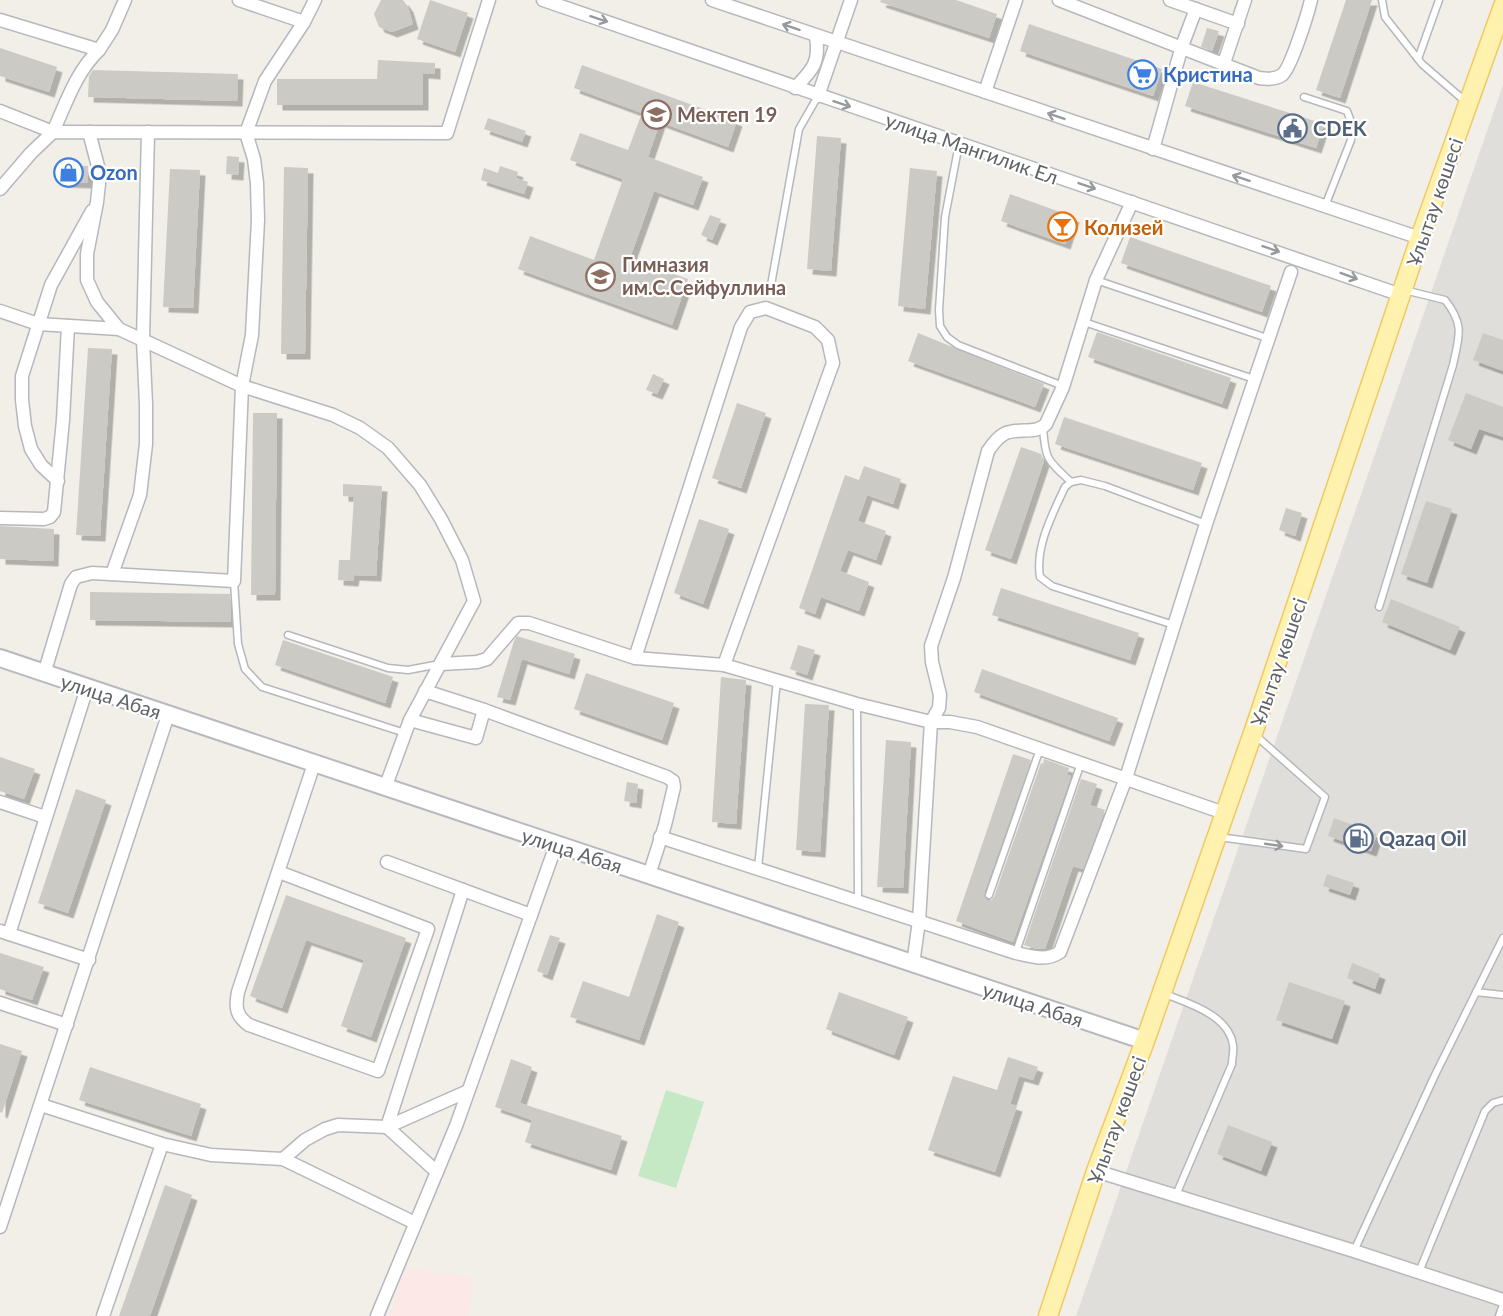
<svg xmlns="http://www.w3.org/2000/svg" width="1503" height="1316" font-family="Lato,sans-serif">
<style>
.industrial{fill:#e0deda}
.medical{fill:#fce8e6}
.pitch{fill:#c5e8c5}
.building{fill:#cccac5;filter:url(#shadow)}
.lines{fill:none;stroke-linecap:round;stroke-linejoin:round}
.lane-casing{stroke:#b5b8bc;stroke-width:9}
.street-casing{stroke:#b5b8bc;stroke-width:15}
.secondary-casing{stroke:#b6babf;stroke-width:20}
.primary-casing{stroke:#f2c960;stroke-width:21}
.lane{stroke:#fff;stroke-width:6}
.street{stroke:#fff;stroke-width:12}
.secondary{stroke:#fff;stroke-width:16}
.primary{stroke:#fff2af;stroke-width:18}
.oneway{stroke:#979a9d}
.labels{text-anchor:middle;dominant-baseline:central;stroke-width:4.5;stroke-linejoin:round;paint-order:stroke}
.shop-label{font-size:20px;font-weight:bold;fill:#366cbe;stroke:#fff;text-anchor:start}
.education-label{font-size:20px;font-weight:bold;fill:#785e54;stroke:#fff;text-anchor:start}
.service-label{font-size:20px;font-weight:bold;fill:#4e5e75;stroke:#fff;text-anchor:start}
.street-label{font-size:20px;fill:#5f6368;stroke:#fff}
.food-label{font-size:20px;font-weight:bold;fill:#c56008;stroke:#fff;text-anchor:start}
</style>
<defs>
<filter id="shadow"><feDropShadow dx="5.5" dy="5.5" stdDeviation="0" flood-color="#0004"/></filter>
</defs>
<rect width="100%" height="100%" fill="#f1efe8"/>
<polygon class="industrial" points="1503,85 1503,1316 1076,1316"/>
<polygon class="medical" points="406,1268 473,1277 468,1316 389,1316"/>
<polygon class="pitch" points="666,1090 704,1102 676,1188 638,1176"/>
<g class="building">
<polygon points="381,0 403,0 408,7 413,24 392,32 379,27 374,14"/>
<polygon points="430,0 468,13 455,52 417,39"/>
<polygon points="881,0 956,0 997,14 989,38 880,2"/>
<polygon points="1346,0 1372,0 1340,98 1316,90"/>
<polygon points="1029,24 1162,69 1153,96 1020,51"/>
<polygon points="1207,28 1219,31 1212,51 1201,47"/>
<polygon points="0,48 57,67 49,92 0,76"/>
<polygon points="378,60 435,63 435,74 423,73 423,105 277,105 277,79 377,79"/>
<polygon points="582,65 737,121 728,147 660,122 648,157 703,177 693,205 654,191 630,258 688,279 672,325 518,269 530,236 594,260 623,179 570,160 580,133 628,150 642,113 574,88"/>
<polygon points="93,70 238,74 237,101 88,97 89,76"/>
<polygon points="1193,82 1324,124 1316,148 1185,106"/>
<polygon points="488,118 526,131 522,142 484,129"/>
<polygon points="817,136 841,138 831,271 807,269"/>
<polygon points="227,156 239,157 238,175 226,174"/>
<polygon points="62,165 88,166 87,183 61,182"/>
<polygon points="500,166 518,172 516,178 528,182 524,194 481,180 484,168 498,173"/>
<polygon points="284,167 308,168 305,354 281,354"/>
<polygon points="910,168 937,171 925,309 898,306"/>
<polygon points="170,169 200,170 193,308 163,307"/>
<polygon points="1010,194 1074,217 1065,244 1001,221"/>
<polygon points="710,215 721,219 712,240 701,235"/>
<polygon points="1130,237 1271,286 1262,312 1121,263"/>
<polygon points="1097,332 1231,378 1222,404 1088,357"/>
<polygon points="918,333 1044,384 1035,407 908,361"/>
<polygon points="1483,333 1503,340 1503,371 1473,360"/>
<polygon points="88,348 112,349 100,536 76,535"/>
<polygon points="653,374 664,379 657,394 646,390"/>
<polygon points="1466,393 1503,407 1503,437 1479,429 1471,449 1448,440"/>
<polygon points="737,403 766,413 741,488 712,478"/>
<polygon points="253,413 277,413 275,595 251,595"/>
<polygon points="1064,417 1202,463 1193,490 1055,444"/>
<polygon points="1021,447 1041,454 1044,461 1011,559 985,550"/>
<polygon points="864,466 901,479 893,504 867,495 858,521 886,531 876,560 848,550 840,571 869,582 859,611 821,597 815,614 799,608 845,475 859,480"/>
<polygon points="343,484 382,486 376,576 354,575 353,581 338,580 339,560 350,560 354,497 343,496"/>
<polygon points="1426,501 1452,509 1427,583 1401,574"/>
<polygon points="1286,508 1302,513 1295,536 1279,530"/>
<polygon points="699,519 729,529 703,604 674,593"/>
<polygon points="0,526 54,529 53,561 0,559"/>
<polygon points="1001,588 1139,633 1130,660 992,615"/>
<polygon points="90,592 230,594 231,622 90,620"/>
<polygon points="1391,599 1460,627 1450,650 1382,622"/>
<polygon points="517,636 575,654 569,674 522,659 510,700 497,697 514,641"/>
<polygon points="283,640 393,677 385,703 275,665"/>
<polygon points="798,645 815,650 807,675 790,669"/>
<polygon points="982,669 1118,718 1109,741 974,692"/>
<polygon points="586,673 674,703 662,740 574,709"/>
<polygon points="721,677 746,680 736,824 712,822"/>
<polygon points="805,704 829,705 820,852 796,850"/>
<polygon points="886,740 911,742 903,888 877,887"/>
<polygon points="1013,754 1031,760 984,893 987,900 991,900 994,897 1041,763 1043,764 1044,759 1069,768 1067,775 1071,776 1013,942 956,921"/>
<polygon points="0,757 35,769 24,799 0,791"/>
<polygon points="1081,779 1097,784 1090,805 1105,810 1083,869 1073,866 1045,949 1033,948 1024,945"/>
<polygon points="627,782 638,784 636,803 624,801"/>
<polygon points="76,789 106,800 68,913 38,903"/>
<polygon points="1334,818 1377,834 1371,851 1328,836"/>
<polygon points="1327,874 1354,883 1350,895 1323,886"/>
<polygon points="286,895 406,938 371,1037 341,1026 364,960 306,940 282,1008 250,996"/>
<polygon points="657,914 679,922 639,1040 570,1017 583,981 629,997"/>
<polygon points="550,935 560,938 547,975 537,971"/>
<polygon points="0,953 44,967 32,1000 0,989"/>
<polygon points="1352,963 1380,974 1375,989 1347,978"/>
<polygon points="1289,982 1345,1001 1332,1039 1276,1020"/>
<polygon points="839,992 908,1017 894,1055 826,1029"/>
<polygon points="0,1044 22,1051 2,1113 0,1112"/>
<polygon points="1008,1057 1038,1067 1033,1080 1019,1076 1010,1104 1017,1106 995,1172 928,1150 953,1076 997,1090"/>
<polygon points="511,1059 532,1067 520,1103 622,1136 611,1170 525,1142 532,1120 495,1107"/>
<polygon points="90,1067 201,1104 191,1136 79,1100"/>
<polygon points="1228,1125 1272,1142 1261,1171 1217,1154"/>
<polygon points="165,1185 192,1195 150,1316 119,1316"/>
</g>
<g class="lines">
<defs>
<g id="lane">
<polyline points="1382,0 1385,17 1422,64 1466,102"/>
<polyline points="1418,59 1439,0"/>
<polyline points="1304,97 1347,111 1353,127 1351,140 1325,206"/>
<polyline points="959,144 945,217 939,310 940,326 947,337 958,345 1063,386"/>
<polyline points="1096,280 1267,338"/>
<polyline points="771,285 799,129 818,96"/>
<polyline points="1084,322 1254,379"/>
<path d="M1043,427c2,32 4,33 28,55"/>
<polyline points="234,581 238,644 245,669 262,687 405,733"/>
<path d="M1379,607l74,-242c6,-29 12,-40 -8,-65l-41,-10"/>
<path d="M1174,625l-122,-39 -12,-9c-5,-30 12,-62 25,-90l6,-5 10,-2 24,6 101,38"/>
<polyline points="288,635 388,668 408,670 440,664"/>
<polyline points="857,704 858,901"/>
<polyline points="1219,837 1306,849 1325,797 1255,735"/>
<polyline points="758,868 777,680"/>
<polyline points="989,895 1040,749"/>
<polyline points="1016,952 1081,763"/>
<polyline points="1476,992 1503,995"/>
<path d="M1165,994c23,9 64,21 68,51 1,6 -1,13 -1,19l-56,131"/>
<polyline points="1354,1251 1435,1075 1503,938"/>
<polyline points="1419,1272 1485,1111 1493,1103 1503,1100"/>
<polyline points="1499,1316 1503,1305"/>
</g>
<g id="street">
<polyline points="239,0 304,22"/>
<polyline points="543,0 1401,295"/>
<polyline points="712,0 1420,238"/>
<path d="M1059,0l200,78c7,1 16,2 23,-3 9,-7 26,-62 29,-75"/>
<polyline points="1170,0 1238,24"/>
<path d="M0,20l99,30c-23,22 -33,53 -46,82l-53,-21"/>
<polyline points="99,50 112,30 125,0"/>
<polyline points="1224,63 1245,0"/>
<path d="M795,88c18,-19 25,-25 21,-52"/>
<polyline points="985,92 1016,0"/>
<polyline points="818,96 851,0"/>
<polyline points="89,132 100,174 97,202 87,254 87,280 97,302 119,329 242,386 333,415 360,428 388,448 420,485 441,519 462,560 474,601 410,720 385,788"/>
<polyline points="1153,149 1182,46 1196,9"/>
<polyline points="0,189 31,153 53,132 447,133 489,0"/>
<polyline points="0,311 38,324 119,329"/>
<polyline points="58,481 41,465 31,449 25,426 22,400 22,376 51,285 92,211"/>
<polyline points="0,518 44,519 50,517 54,512 63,420 68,326"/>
<polyline points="112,574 140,495 146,444 146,404 143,340 148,132"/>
<polyline points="441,664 477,662 487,659 518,623 529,623 635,658 724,665 833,363 828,340 815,327 766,308 750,312 741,327 635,658"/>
<path d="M724,665l133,39 74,18 8,-14 1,-13 -8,-33 -1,-16 23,-68 34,-127c4,-6 9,-13 16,-17 13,-7 32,1 42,-10l17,-37 33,-107 36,-78"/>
<polyline points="44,674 71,584 76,577 92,573 234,581 242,386 252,335 258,220 257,183 254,159 246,133 265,81 304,22 315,0"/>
<polyline points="425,691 484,710"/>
<polyline points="410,720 476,738 484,710 667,777 673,781 674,787 665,825 649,875"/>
<polyline points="0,802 45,817"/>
<path d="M660,837l356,116c15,3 30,9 44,-1l66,-174 80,-254 85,-252"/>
<polyline points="387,862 531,915"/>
<path d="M279,872l149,57 -50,142 -129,-46c-13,-9 -14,-18 -11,-33l76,-228"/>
<polyline points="0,931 89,960"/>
<polyline points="9,934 87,688"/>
<polyline points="913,964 919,921 931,722 950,722 977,727 1224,813"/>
<polyline points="0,1003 67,1025"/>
<polyline points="41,1105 162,1144 211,1155 283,1159 415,1223"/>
<polyline points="387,1127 463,890"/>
<polyline points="387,1127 437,1172"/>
<polyline points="283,1159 305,1140 325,1129 338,1125 387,1127 468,1091"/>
<polyline points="1096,1171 1354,1251 1503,1300"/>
<polyline points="0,1227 168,715"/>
<polyline points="103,1316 162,1144"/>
<polyline points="377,1316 456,1126 556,845"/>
</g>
<polyline id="secondary" points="0,658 1145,1041"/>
<polyline id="primary" points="1048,1316 1096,1171 1145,1041 1253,733 1420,238 1503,6"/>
</defs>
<use href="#lane" class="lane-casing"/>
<use href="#street" class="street-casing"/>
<use href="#secondary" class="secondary-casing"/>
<use href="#primary" class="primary-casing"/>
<use href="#lane" class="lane"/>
<use href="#street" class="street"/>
<use href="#secondary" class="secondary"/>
<use href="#primary" class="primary"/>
</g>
<defs><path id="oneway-shaft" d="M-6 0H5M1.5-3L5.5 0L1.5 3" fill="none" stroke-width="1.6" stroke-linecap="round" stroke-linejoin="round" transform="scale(1.5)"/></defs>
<g class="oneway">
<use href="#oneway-shaft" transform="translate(599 19) rotate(18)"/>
<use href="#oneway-shaft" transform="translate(791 27) rotate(-161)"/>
<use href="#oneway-shaft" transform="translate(842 104) rotate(18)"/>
<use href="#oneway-shaft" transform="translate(1056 116) rotate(-161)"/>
<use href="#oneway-shaft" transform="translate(1241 178) rotate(-162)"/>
<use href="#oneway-shaft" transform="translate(1087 186) rotate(19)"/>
<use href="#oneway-shaft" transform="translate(1271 249) rotate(19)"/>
<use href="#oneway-shaft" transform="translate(1349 276) rotate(20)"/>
<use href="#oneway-shaft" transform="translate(1274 845) rotate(8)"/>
</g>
<defs>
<symbol id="supermarket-ring" viewBox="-11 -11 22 22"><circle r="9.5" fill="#fff" stroke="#3f7fe0" stroke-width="1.5"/><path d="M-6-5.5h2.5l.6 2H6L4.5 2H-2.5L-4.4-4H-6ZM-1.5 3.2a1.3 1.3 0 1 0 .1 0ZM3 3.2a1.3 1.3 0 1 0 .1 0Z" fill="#3f7fe0"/></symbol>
<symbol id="school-ring" viewBox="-11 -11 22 22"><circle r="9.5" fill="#fff" stroke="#8d6e63" stroke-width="1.5"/><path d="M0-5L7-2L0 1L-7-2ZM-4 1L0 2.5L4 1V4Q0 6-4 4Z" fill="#8d6e63"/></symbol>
<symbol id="civic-ring" viewBox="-11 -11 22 22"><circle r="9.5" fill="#fff" stroke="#5c6f8a" stroke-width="1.5"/><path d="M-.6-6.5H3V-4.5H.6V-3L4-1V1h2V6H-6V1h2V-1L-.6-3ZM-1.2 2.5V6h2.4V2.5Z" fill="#5c6f8a"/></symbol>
<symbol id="shop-ring" viewBox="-11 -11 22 22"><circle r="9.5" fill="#fff" stroke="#3f7fe0" stroke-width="1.5"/><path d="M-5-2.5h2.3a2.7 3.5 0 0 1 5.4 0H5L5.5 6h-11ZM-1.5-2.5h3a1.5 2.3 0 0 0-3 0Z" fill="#3f7fe0"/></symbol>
<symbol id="bar-ring" viewBox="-11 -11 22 22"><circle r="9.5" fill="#fff" stroke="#e8710a" stroke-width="1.5"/><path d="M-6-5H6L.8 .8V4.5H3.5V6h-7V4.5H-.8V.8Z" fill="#e8710a"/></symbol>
<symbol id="fuel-ring" viewBox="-11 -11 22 22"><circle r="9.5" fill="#fff" stroke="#5c6f8a" stroke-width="1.5"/><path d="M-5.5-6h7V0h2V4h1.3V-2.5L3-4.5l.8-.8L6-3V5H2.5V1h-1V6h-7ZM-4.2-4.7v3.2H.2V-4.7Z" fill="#5c6f8a"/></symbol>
</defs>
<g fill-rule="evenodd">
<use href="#supermarket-ring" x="1126" y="58" width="33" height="33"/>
<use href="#school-ring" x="640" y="98" width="33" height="33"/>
<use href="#civic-ring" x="1276" y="112" width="33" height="33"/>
<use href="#shop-ring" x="52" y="156" width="33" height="33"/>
<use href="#bar-ring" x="1046" y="210" width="33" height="33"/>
<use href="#school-ring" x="584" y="260" width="33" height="33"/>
<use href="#fuel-ring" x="1342" y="822" width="33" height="33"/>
</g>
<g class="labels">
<g class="shop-label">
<text x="1163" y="74">Кристина</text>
<text x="90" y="172">Ozon</text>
</g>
<g class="education-label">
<text x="677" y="114">Мектеп 19</text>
<text x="622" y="264">Гимназия<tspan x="622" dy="23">им.С.Сейфуллина</tspan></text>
</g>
<g class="service-label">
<text x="1313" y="128">CDEK</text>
<text x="1379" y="838">Qazaq Oil</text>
</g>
<g class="street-label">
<text transform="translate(972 148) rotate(19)">улица Мангилик Ел</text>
<text transform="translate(1434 202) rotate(-71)">Ұлытау көшесі</text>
<text transform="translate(1278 662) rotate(-71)">Ұлытау көшесі</text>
<text transform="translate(111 696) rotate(18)">улица Абая</text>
<text transform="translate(572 850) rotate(18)">улица Абая</text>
<text transform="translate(1033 1004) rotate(18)">улица Абая</text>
<text transform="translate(1116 1120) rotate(-70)">Ұлытау көшесі</text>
</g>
<g class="food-label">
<text x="1084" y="227">Колизей</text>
</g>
</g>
</svg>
